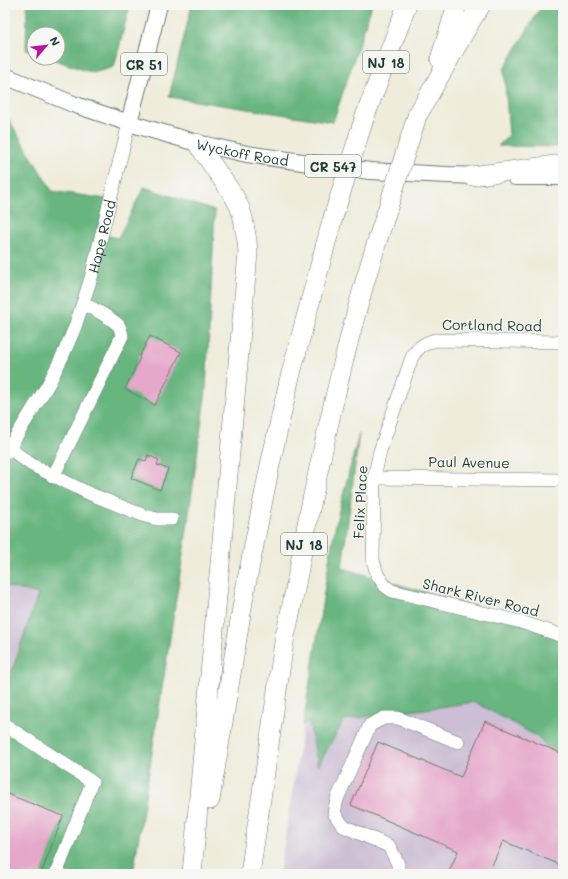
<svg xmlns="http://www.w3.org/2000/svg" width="568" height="879" font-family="Mali,sans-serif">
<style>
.industrial{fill:#ccbed4}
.forest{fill:#67b57f;stroke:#43795a}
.building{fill:#e5a7ca}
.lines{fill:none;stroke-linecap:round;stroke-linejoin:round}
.minor-casing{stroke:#687a6e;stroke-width:14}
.major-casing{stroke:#687a6e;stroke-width:18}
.highway-casing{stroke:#687a6e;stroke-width:20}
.minor{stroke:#fff;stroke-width:13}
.major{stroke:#fff;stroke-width:16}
.highway{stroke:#fff;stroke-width:19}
.highway-bridge-casing{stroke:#687a6e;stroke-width:20;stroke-linecap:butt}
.highway-bridge{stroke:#fff;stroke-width:19}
.labels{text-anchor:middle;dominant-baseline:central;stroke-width:3;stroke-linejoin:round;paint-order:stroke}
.shield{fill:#f6f6f2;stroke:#60746d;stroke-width:1}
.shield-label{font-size:13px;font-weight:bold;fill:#1f3d34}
.street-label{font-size:14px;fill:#1f3d34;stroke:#f6f6f2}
</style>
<rect width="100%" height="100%" fill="#f6f6f2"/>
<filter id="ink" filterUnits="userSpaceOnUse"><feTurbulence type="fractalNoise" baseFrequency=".025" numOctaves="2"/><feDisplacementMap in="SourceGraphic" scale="8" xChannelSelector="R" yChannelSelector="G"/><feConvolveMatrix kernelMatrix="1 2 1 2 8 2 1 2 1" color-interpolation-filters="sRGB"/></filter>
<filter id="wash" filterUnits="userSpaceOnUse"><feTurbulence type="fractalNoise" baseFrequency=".012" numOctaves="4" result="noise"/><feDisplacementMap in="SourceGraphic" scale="16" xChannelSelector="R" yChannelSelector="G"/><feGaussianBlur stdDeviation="0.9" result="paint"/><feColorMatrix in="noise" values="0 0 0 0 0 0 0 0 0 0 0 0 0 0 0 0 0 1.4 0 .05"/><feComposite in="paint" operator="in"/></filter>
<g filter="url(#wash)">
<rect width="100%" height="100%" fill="#efecdb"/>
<g class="industrial">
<polygon points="5,586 38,594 5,691"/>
<polygon points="475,702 538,737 563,764 563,874 279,874 303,725 309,721 318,766 344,720"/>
</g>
<g class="forest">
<polygon points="27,5 130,5 114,67 93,73 49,58 58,58 58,34 34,34 34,53 26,50"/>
<polygon points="192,5 372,5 333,122 169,97"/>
<polygon points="542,5 563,5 563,147 498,146 509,135 504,69"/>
<polygon points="5,113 52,191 107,199 101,234 118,238 144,187 215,211 206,390 187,529 133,874 5,874 5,691 38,594 5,586"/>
<polygon points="359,434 342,568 536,624 563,638 563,764 538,737 475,702 344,720 318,766 309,722 303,725 330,555 337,518"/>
</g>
<g id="blocks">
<g class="building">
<polygon points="150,336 181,352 155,405 125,389 140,358 139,357"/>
<polygon points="148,455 159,460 157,465 168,469 160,490 131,478 139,459 146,461"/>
<polygon points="485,721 563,754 563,866 503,841 488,874 448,874 458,851 351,805 378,742 461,777"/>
<polygon points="5,793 63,816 41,874 5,874"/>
</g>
</g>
</g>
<g filter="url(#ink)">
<use href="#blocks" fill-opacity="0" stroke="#687a6e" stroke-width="1"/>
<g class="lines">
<defs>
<g id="minor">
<path d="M563,342l-128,-2c-12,4 -17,7 -23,17l-32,94 -6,27 -1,82 4,14 8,12 7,5 129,31 42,14"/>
<polyline points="9,448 32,465 88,493 145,516 157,519 172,519"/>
<path id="s1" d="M5,453l4,-5 40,-65 14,-28 12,-28 16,-49 38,-155"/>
<path d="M53,477l69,-141c-1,-4 -1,-7 -3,-10 -6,-8 -27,-17 -36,-23"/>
<polyline points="374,478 563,480"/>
<polyline points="5,725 92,782 56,874"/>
<polyline points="398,874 398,864 389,846 343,826 334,813 337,799 370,725 384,718 398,718 458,742"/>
</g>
<g id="major">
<path id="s2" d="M5,76l68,28 56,19 68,20 50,11 62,9 61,8 77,4 36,1"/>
<polyline points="129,123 159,5"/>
<polyline points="515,177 563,177"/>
</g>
<g id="highway">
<polyline points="440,59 457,5"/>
<polyline points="417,116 472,19 481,5"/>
<polyline points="364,119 407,5"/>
<polyline points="471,176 563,164"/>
<polyline points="210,800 245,590 270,465 289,381 306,317 332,221"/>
<polyline points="192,874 248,253 247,241 243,218 240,208 234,196 197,143"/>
<path d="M250,874l35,-238c10,-40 16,-81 24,-122 21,-99 43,-198 75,-294"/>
</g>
</defs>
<use href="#minor" class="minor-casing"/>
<use href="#major" class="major-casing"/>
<use href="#highway" class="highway-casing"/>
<use href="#minor" class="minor"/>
<use href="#major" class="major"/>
<use href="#highway" class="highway"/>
<defs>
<g id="highway-bridge">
<polyline points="384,220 417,116"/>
<polyline points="332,221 364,119"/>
</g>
</defs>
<use href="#highway-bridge" class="highway-bridge-casing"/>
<use href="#highway-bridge" class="highway-bridge"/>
</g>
</g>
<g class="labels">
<g class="shield">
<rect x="363" y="51" width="46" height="22" rx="3"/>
<rect x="121" y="53" width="46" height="22" rx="3"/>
<rect x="305" y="155" width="56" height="22" rx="3"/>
<rect x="281" y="533" width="46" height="22" rx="3"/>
</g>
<g class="shield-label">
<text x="386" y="62">NJ 18</text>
<text x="144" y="64">CR 51</text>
<text x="333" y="166">CR 547</text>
<text x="304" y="544">NJ 18</text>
</g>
<g class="street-label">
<text stroke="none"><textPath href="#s2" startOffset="250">Wyckoff Road</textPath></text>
<text stroke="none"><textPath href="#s1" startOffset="239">Hope Road</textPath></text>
<text transform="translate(492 325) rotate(1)">Cortland Road</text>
<text transform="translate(469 462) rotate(1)">Paul Avenue</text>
<text transform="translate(360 502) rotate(-87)">Felix Place</text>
<text transform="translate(481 597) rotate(14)">Shark River Road</text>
</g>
</g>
<rect width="568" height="879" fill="none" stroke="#f6f6f2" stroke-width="20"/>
<g transform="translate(46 46) rotate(62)"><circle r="19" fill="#f6f6f2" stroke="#a0aca6"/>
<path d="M0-3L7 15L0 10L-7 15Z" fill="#b5179e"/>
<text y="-6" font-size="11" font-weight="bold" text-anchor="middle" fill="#1f3d34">N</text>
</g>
</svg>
